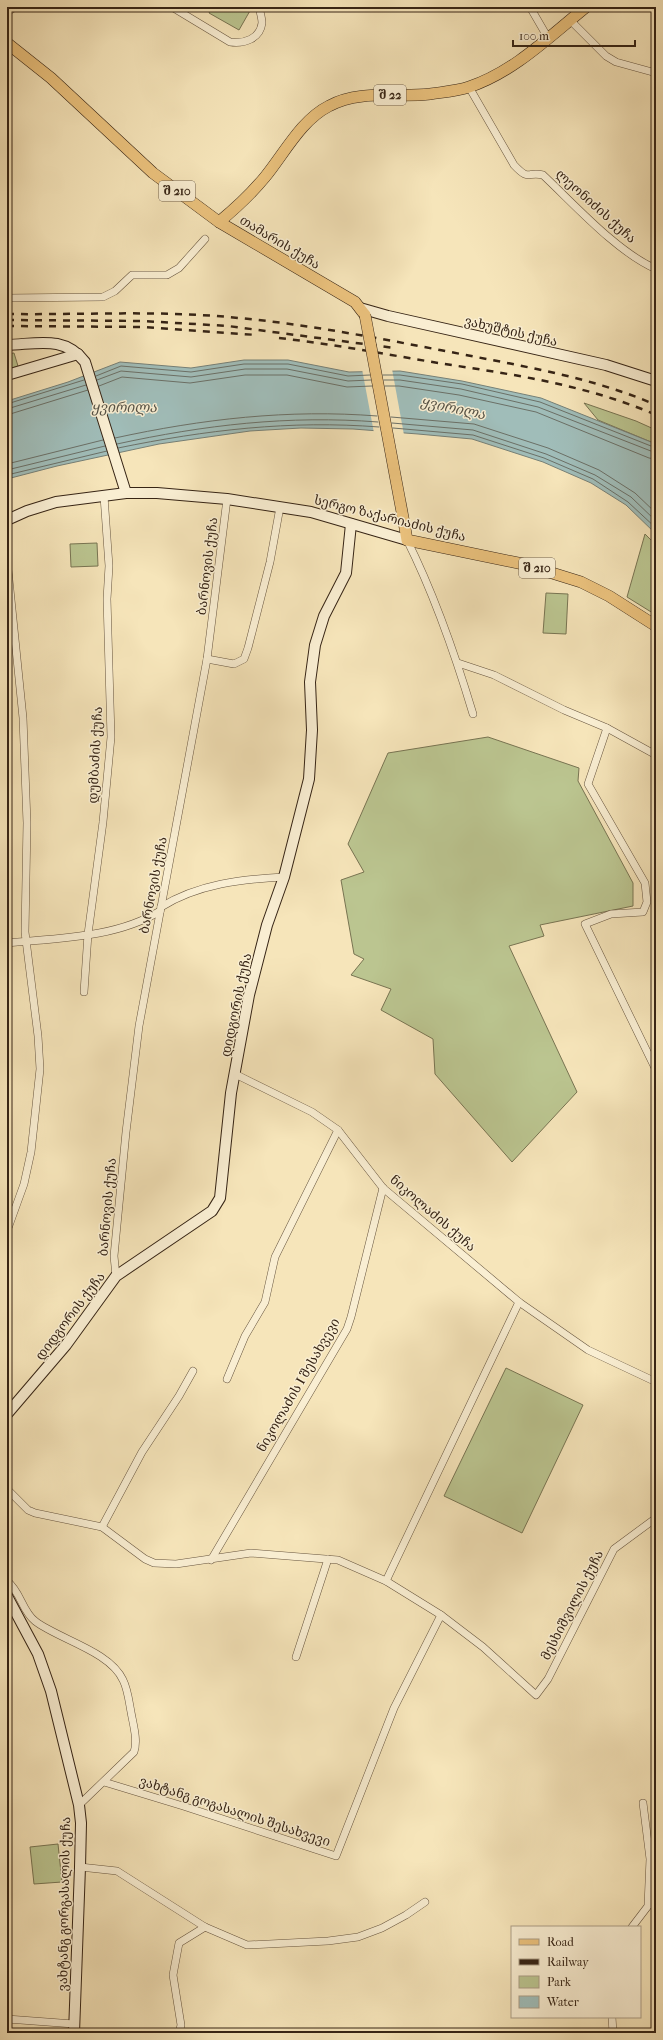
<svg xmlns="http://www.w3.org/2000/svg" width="663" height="2040" font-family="'IM FELL French Canon','Noto Serif Georgian',serif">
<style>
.green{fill:#bbc590;stroke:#787452}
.water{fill:#a0bdb9;stroke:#768077}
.pier{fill:#f6e5ba}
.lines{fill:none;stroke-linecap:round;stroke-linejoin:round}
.shore{stroke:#6b7067;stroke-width:1}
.street-casing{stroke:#66543e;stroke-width:8}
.secondary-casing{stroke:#362415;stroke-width:12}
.primary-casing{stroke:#362415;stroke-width:12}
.street{stroke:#f9eed2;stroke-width:7}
.secondary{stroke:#f9eed2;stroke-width:10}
.primary{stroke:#ebc27d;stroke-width:11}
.rail{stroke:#362415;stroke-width:2.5;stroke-dasharray:7 7;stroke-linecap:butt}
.primary-bridge-casing{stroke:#362415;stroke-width:12;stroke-linecap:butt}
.primary-bridge{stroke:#ebc27d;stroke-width:11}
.labels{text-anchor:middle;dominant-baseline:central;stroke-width:3;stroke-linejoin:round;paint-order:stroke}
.shield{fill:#f9eed2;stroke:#70614e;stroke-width:1}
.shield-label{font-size:12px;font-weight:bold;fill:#362415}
.street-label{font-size:13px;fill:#362415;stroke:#f9eed2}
.water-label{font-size:14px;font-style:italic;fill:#565246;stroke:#f9eed2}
</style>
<rect width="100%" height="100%" fill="#f6e5ba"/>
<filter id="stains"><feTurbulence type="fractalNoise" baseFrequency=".005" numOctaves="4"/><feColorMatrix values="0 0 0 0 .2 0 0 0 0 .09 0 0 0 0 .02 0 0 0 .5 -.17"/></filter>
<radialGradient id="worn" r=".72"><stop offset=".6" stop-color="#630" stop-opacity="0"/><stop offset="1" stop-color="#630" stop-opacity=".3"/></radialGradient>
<g class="green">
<polygon points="212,7 248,7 251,9 239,30 209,13"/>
<polygon points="14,353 18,366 7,370 7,354"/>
<polygon points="584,403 636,421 656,430 656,444 598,420"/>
<polygon points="645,534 656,545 656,615 627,597"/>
<polygon points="97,543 98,566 71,567 70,544"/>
<polygon points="546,593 568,594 566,634 543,633"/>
<polygon points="488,737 579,768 578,781 633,883 633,906 540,925 544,936 509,946 577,1092 512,1162 435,1074 433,1039 381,1010 391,989 351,975 364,959 354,954 341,880 364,872 348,844 388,753"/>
<polygon points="506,1368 583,1405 522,1533 444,1496"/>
<polygon points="58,1844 62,1882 34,1884 30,1847"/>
</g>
<polygon class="water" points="244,360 288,360 349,372 400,371 462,381 541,398 656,444 656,534 626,505 591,483 543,462 472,439 418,434 353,429 301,428 250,431 159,444 57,466 7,479 7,401 68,382 120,362 191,368"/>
<polygon class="pier" points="362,369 392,369 404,435 374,433"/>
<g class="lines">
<g class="shore">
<polyline points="383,375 400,375 462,384 540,402 656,448"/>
<polyline points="96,376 121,366 191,372 244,364 288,364 348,376 370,375"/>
<polyline points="97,380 121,371 191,377 245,369 287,369 348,381 371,380"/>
<polyline points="384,380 400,380 461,389 538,407 656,453"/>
<polyline points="99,386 122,377 190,383 245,375 287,375 347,387 372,386"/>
<polyline points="385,386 399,386 459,395 536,412 649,458 656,459"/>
<polyline points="7,404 84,380"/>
<polyline points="7,409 86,385"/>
<polyline points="7,415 88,390"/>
<polyline points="391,417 474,424 548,448 599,470 635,493 656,513"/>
<polyline points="392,423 473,430 546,454 595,475 631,497 656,521"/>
<polyline points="393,428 473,435 544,458 593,479 628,502 656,528"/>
<path d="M115,438c87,-19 174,-29 262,-22"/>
<path d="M117,444c87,-19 172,-29 261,-22"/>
<path d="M118,448c88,-18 172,-28 261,-21"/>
<polyline points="7,464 103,440"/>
<polyline points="7,470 105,446"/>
<polyline points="7,475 107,451"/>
</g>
<defs>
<g id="street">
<path d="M172,7l58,35c14,2 30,-3 32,-19 0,-5 -2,-11 -3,-16"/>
<polyline points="530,7 548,38"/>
<polyline points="7,12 15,7"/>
<polyline points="570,20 606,56 616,62 656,73"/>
<path d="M469,87l45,78c16,17 13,6 29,10 32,30 74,77 113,94"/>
<polyline points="7,298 103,297 115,291 132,275 167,275 179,268 205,239"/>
<path d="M407,540c28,56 48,114 66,174"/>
<polyline points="7,560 23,718 27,823 25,932 38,1036 40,1069 31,1152 24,1184 7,1231"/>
<polyline points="207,659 234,664 244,659 248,648 270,562 280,507"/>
<polyline points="458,663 494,675 564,710 607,728 656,755"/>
<polyline points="607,728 588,784 645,883 647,902 643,912 611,914 585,924 656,1070"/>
<path d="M161,907c37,-23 81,-28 123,-30"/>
<path d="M7,943c51,-5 109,-5 153,-32"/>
<polyline points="84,992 88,934 103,822 111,737 107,599 109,566 104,496"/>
<polyline points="235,1074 312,1112 338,1130 383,1188 519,1302 588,1350 656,1382"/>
<polyline points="116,1276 114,1256 126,1132 139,1026 207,659 227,499"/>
<polyline points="227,1379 245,1336 265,1302 275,1257 338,1130"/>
<polyline points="7,1489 28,1510 35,1513 102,1527 145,1559 154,1563 176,1564 251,1553 338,1560 386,1581 441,1615 483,1647 536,1695 548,1679 614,1549 656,1518"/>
<polyline points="102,1527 142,1452 179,1396 193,1371"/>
<polyline points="211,1560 347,1329 351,1317 383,1188"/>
<path d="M7,1581c14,11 15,30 28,40 23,18 75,30 88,59 5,10 6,22 8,32 2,12 7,28 3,40l-55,53"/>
<polyline points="386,1581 519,1302"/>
<polyline points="296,1657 328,1559"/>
<polyline points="104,1782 183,1806 336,1856 394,1708 441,1615"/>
<polyline points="80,1867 117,1871 205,1927 247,1945 328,1941 358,1937 382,1928 406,1915 425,1902"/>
<polyline points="632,1927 648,1906 650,1859 643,1803"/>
<polyline points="612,2017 613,2033"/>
<polyline points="7,2019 74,2024"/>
<polyline points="179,2033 181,2025 173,1975 179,1943 205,1927"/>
</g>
<g id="secondary">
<polyline points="360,308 388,316 606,365 656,381"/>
<path d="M7,345c31,-1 57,-10 78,17l41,131"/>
<polyline points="7,375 78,354"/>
<polyline points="7,520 27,511 56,502 126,493 157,493 227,499 311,512 407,540"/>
<polyline points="7,1414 66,1345 116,1276 212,1211 220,1198 231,1093 249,995 267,925 284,877 309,779 312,730 310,682 315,645 324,616 346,573 351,524"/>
<polyline points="7,1596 38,1654 51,1691 79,1805 81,1823 80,1867 74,2033"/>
</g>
<g id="primary">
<polyline points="7,43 51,78 153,173 219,222 355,302 365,315"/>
<path d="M219,222c17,-14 32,-28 46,-45 19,-23 36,-57 64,-71 31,-17 69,-8 101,-12 13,-2 27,-3 39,-7 45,-15 81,-51 117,-80"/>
<polyline points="405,528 407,540 523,564 581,582 609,596 656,626"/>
</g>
</defs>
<use href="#street" class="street-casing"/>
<use href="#secondary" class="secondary-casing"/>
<use href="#primary" class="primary-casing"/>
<use href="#street" class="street"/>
<use href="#secondary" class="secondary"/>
<use href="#primary" class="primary"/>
<g class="rail">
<path d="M7,314c77,1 155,-4 232,4 74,7 148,22 222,36 66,13 133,24 195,51"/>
<polyline points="7,320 143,321 228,326 394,348"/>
<polyline points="7,326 144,327 257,335"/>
<path d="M279,338c53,6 106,16 159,25 73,11 150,22 218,52"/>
</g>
<defs>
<polyline id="primary-bridge" points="365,315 405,528"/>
</defs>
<use href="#primary-bridge" class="primary-bridge-casing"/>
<use href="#primary-bridge" class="primary-bridge"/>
</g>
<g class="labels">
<g class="shield">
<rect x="374" y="85" width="32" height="20" rx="3"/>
<rect x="159" y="181" width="36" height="20" rx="3"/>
<rect x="519" y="558" width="36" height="20" rx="3"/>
</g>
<g class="shield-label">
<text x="390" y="95">შ 22</text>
<text x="177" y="191">შ 210</text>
<text x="537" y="568">შ 210</text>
</g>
<g class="street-label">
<text transform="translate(596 206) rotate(42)">ლეონიძის ქუჩა</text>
<text transform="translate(280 242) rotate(31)">თამარის ქუჩა</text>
<text transform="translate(511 331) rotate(13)">ვახუშტის ქუჩა</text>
<text transform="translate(390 518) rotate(14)">სერგო ზაქარიაძის ქუჩა</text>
<text transform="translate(207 566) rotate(-83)">ბარნოვის ქუჩა</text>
<text transform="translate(95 755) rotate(-87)">დუმბაძის ქუჩა</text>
<text transform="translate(153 885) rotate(-79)">ბარნოვის ქუჩა</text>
<text transform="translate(236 1005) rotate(-78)">დიდგორის ქუჩა</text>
<text transform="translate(107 1207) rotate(-85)">ბარნოვის ქუჩა</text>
<text transform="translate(433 1213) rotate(41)">ნიკოლაძის ქუჩა</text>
<text transform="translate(70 1316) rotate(-53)">დიდგორის ქუჩა</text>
<text transform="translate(298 1385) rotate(-60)">ნიკოლაძის I შესახვევი</text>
<text transform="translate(572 1605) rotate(-63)">მესხიშვილის ქუჩა</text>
<text transform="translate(235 1811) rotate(18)">ვახტანგ გოგასალის შესახვევი</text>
<text transform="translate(64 1904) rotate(-89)">ვახტანგ გორგასალის ქუჩა</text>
</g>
<g class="water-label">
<text x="124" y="407">ყვირილა</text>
<text transform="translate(453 408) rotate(12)">ყვირილა</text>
</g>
</g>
<rect width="663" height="2040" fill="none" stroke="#f6e5ba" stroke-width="24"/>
<rect x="8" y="8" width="647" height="2024" fill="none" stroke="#362415" stroke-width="2"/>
<rect x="12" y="12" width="639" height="2016" fill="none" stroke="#362415"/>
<rect x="511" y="1926" width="130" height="92" fill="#f9eed2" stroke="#ab9d86"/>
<rect x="519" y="1939" width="20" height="6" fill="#ebc27d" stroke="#ab9d86"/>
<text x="547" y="1946" font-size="12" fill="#362415">Road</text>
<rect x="519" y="1959" width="20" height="6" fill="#362415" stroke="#ab9d86"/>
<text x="547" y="1966" font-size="12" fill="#362415">Railway</text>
<rect x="519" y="1976" width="20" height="12" fill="#bbc590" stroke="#ab9d86"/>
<text x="547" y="1986" font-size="12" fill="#362415">Park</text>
<rect x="519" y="1996" width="20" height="12" fill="#a0bdb9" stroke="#ab9d86"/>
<text x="547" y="2006" font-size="12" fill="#362415">Water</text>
<path d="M513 40v6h122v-6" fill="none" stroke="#362415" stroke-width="2"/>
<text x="519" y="40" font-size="12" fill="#362415" stroke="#f9eed2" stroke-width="3" paint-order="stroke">100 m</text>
<rect width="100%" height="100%" filter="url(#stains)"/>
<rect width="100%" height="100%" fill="url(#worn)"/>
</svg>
